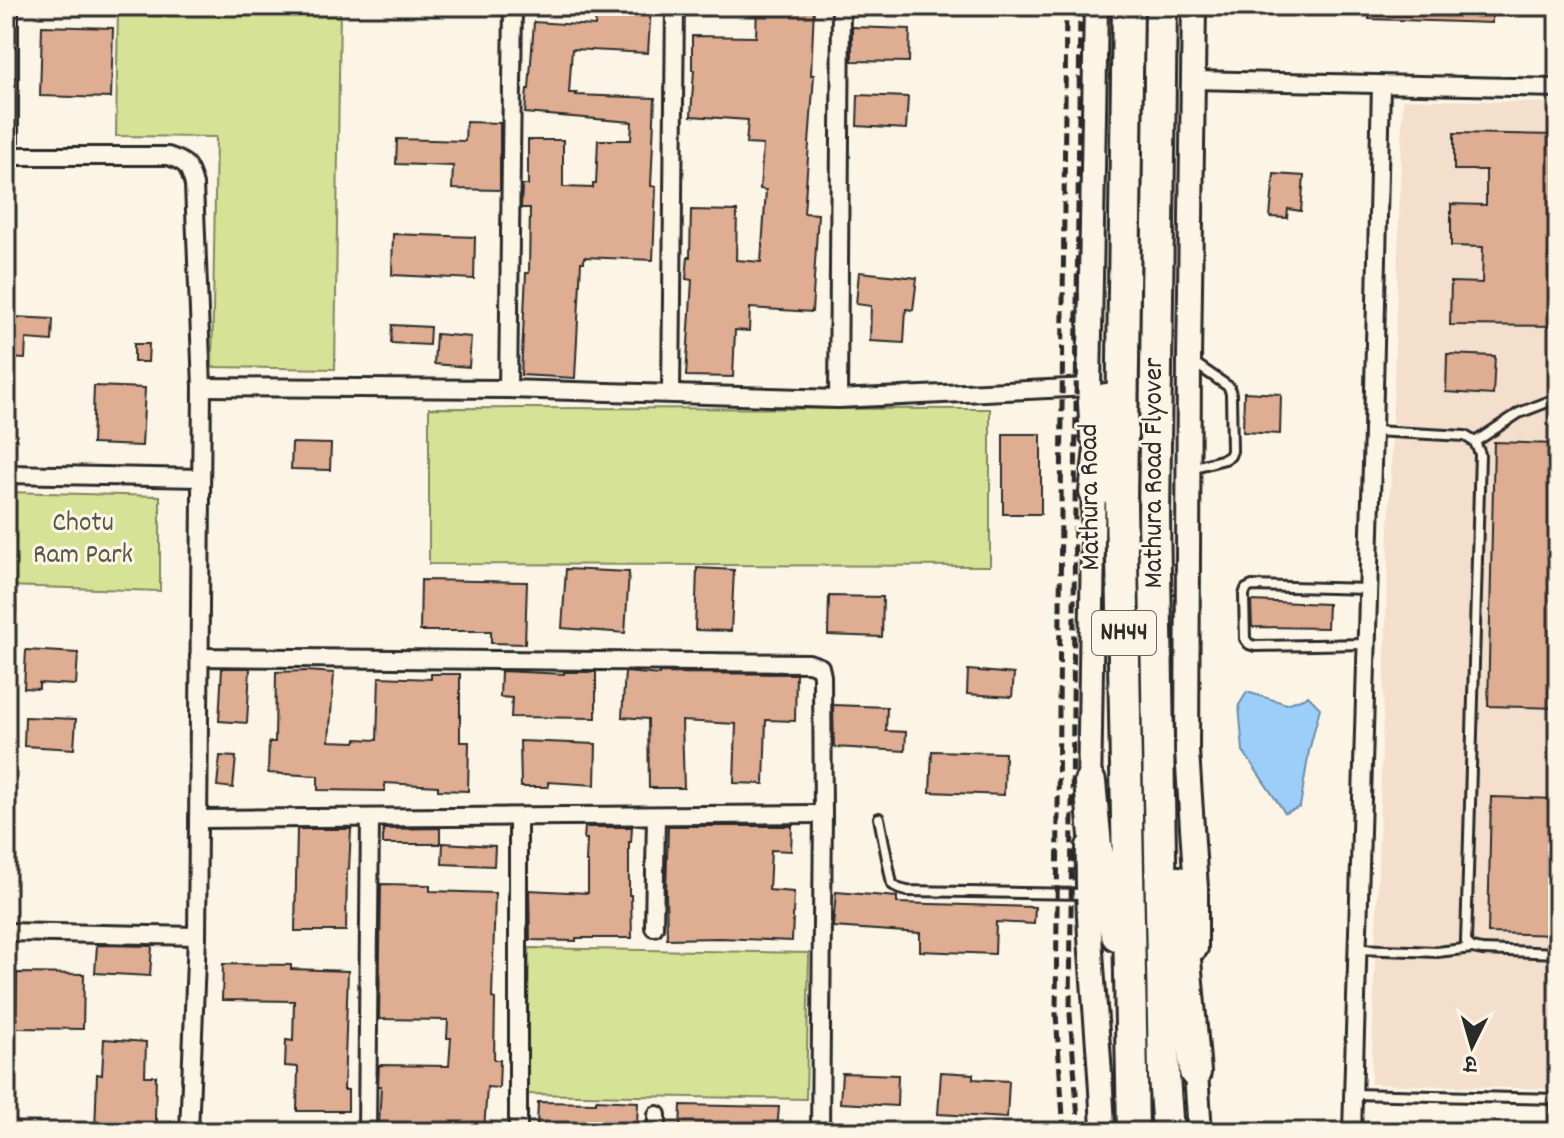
<svg xmlns="http://www.w3.org/2000/svg" width="1564" height="1138" font-family="Dekko,'Playpen Sans Deva',sans-serif">
<style>
.built{fill:#f3dfcc}
.green{fill:#d6e295;stroke:#808660;stroke-width:2}
.water{fill:#9bcff9;stroke:#6e8da7;stroke-width:2}
.building{fill:#dfad92;stroke:#2b2b2b;stroke-width:2}
.lines{fill:none;stroke-linecap:round;stroke-linejoin:round}
.lane-casing{stroke:#2b2b2b;stroke-width:14}
.street-casing{stroke:#2b2b2b;stroke-width:22}
.secondary-casing{stroke:#2b2b2b;stroke-width:28}
.highway-casing{stroke:#2b2b2b;stroke-width:36}
.lane{stroke:#fcf5e5;stroke-width:8}
.street{stroke:#fcf5e5;stroke-width:16}
.secondary{stroke:#fcf5e5;stroke-width:22}
.highway{stroke:#fcf5e5;stroke-width:30}
.rail{stroke:#2b2b2b;stroke-width:5;stroke-dasharray:12 6;stroke-linecap:butt}
.labels{text-anchor:middle;dominant-baseline:central;stroke-width:6;stroke-linejoin:round;paint-order:stroke}
.shield{fill:#fcf5e5;stroke:#6a6863;stroke-width:2}
.shield-label{font-size:26px;font-weight:bold;fill:#2b2b2b}
.street-label{font-size:28px;fill:#2b2b2b;stroke:#fcf5e5}
.park-label{font-size:28px;fill:#565946;stroke:#fcf5e5}
</style>
<rect width="100%" height="100%" fill="#fcf5e5"/>
<filter id="ink" filterUnits="userSpaceOnUse"><feTurbulence type="fractalNoise" baseFrequency=".0125" numOctaves="2"/><feDisplacementMap in="SourceGraphic" scale="16" xChannelSelector="R" yChannelSelector="G"/><feConvolveMatrix kernelMatrix="1 2 1 2 8 2 1 2 1" color-interpolation-filters="sRGB"/></filter>
<g filter="url(#ink)">
<polygon class="built" points="1403,99 1558,103 1558,1089 1371,1084"/>
<g class="green">
<polygon points="118,6 340,6 335,369 212,367 216,137 116,136"/>
<polygon points="429,408 990,409 990,566 429,564"/>
<polygon points="6,492 160,496 160,591 6,586"/>
<polygon points="529,948 809,953 806,1099 527,1094"/>
</g>
<polygon class="water" points="1247,692 1287,704 1308,696 1320,708 1309,751 1300,807 1285,813 1243,751 1239,705"/>
<g class="building">
<polygon points="596,6 651,6 648,53 572,49 569,93 577,93 576,95 655,98 651,186 656,187 653,260 584,257 584,262 581,262 575,378 521,375 526,273 529,273 530,208 521,208 522,185 528,185 528,140 563,140 563,187 593,188 593,184 596,184 598,140 631,140 632,122 525,113 527,89 529,89 534,22 595,26"/>
<polygon points="757,6 814,6 811,75 814,75 804,213 818,214 812,312 750,308 749,331 735,330 733,377 686,376 692,280 686,279 688,257 690,257 691,210 737,211 736,260 761,262 766,190 760,189 763,145 746,144 748,120 691,116 694,70 692,70 692,36 756,37"/>
<polygon points="1370,6 1492,6 1492,23 1369,19"/>
<polygon points="42,26 113,28 111,98 40,96"/>
<polygon points="852,27 910,29 909,62 852,61"/>
<polygon points="858,95 908,97 906,129 857,126"/>
<polygon points="466,122 500,123 500,190 452,189 453,166 396,164 397,139 465,141"/>
<polygon points="1454,133 1558,135 1558,326 1450,325 1451,282 1482,283 1483,247 1451,246 1451,204 1486,205 1486,170 1454,170"/>
<polygon points="1274,174 1304,176 1301,211 1288,209 1287,218 1270,217"/>
<polygon points="393,234 475,237 474,279 392,275"/>
<polygon points="859,272 917,278 913,310 906,309 904,343 870,341 871,306 856,304"/>
<polygon points="14,317 53,319 52,341 26,339 25,359 9,358 10,341 13,341"/>
<polygon points="392,325 430,327 429,345 391,343"/>
<polygon points="436,334 471,337 469,367 434,364"/>
<polygon points="134,344 149,344 148,362 134,362"/>
<polygon points="1447,354 1495,356 1493,395 1446,392"/>
<polygon points="94,386 145,388 142,446 92,444"/>
<polygon points="1244,392 1281,394 1280,434 1243,432"/>
<rect x="1003" y="434" width="38" height="80"/>
<polygon points="1494,442 1558,444 1558,708 1488,706"/>
<polygon points="292,443 331,444 330,470 291,469"/>
<polygon points="697,568 734,570 731,631 695,630"/>
<polygon points="566,569 629,572 625,633 562,628"/>
<polygon points="421,580 527,582 525,644 491,643 491,631 420,631"/>
<polygon points="829,596 883,597 882,637 828,635"/>
<polygon points="1251,601 1328,604 1327,628 1252,627"/>
<polygon points="26,650 78,653 76,685 39,683 39,689 24,688"/>
<polygon points="222,668 250,668 247,723 219,721"/>
<polygon points="968,670 1014,674 1012,697 967,694"/>
<polygon points="307,671 334,673 329,741 355,742 356,739 377,740 379,677 431,679 431,674 460,674 460,742 469,742 468,791 438,790 438,786 385,783 385,791 318,790 318,776 268,773 269,742 275,742 276,672"/>
<polygon points="501,671 564,674 564,672 596,672 596,718 511,717 512,698 500,697"/>
<polygon points="625,672 659,675 659,673 796,674 795,721 766,720 764,784 734,783 736,724 682,721 684,788 649,788 648,719 622,717"/>
<polygon points="833,705 887,707 886,731 906,732 905,751 834,747"/>
<polygon points="25,717 76,719 74,749 24,746"/>
<polygon points="520,741 596,744 595,785 548,782 548,787 521,787"/>
<polygon points="932,751 1005,753 1004,795 930,792"/>
<polygon points="220,756 236,757 233,788 217,786"/>
<polygon points="1491,797 1558,799 1558,935 1488,933"/>
<polygon points="668,826 792,826 791,851 771,850 769,890 794,892 792,941 720,938 667,939 666,892"/>
<polygon points="585,827 632,827 631,842 629,842 629,895 631,895 632,938 576,938 576,941 530,940 529,890 588,893 588,862 586,862 587,839 584,839"/>
<polygon points="440,828 440,844 383,844 383,829"/>
<polygon points="297,829 351,829 349,869 347,869 346,931 295,931"/>
<polygon points="443,843 495,846 494,866 442,864"/>
<polygon points="381,884 430,885 430,891 495,893 492,998 495,999 494,1060 500,1060 499,1088 487,1087 484,1131 379,1125 381,1086 378,1086 379,1065 449,1066 451,1038 447,1038 448,1020 379,1019"/>
<polygon points="836,892 897,897 897,903 1035,907 1034,924 996,922 995,954 920,951 920,933 833,927"/>
<polygon points="97,945 152,946 150,976 95,973"/>
<polygon points="223,964 291,965 291,969 348,971 344,1090 348,1090 348,1111 297,1111 298,1067 285,1066 286,1040 293,1041 294,1001 222,1000"/>
<polygon points="17,973 84,974 83,1029 16,1028"/>
<polygon points="104,1039 146,1042 145,1076 156,1076 155,1119 157,1119 156,1132 95,1132 97,1074 102,1075"/>
<polygon points="941,1072 973,1074 973,1079 1009,1081 1007,1118 938,1114"/>
<polygon points="842,1073 898,1075 897,1106 840,1103"/>
<polygon points="596,1100 638,1102 637,1125 585,1122 585,1127 537,1126 538,1102 596,1103"/>
<polygon points="681,1105 779,1107 777,1131 739,1128 739,1132 680,1132"/>
</g>
<g class="lines">
<defs>
<g id="lane">
<polyline points="1374,431 1465,436 1475,442 1480,454 1466,942 1472,948 1482,950 1558,953"/>
<polyline points="1475,442 1519,413 1558,398"/>
<polyline points="1191,468 1225,459 1230,456 1232,451 1231,394 1229,387 1193,362"/>
<polyline points="1366,644 1255,646 1249,644 1245,639 1244,595 1246,589 1252,586 1369,589"/>
<polyline points="879,818 892,884 899,889 907,891 1086,894"/>
<polyline points="1358,949 1437,952 1472,948"/>
<polyline points="1353,1094 1558,1099"/>
<polyline points="1555,1132 1556,1099"/>
</g>
<g id="street">
<polyline points="9,6 9,156"/>
<polyline points="1194,80 1558,88"/>
<path d="M6,156h162c19,6 21,10 26,29l8,202 -5,549 -8,196"/>
<polyline points="202,387 508,389 838,399 1089,387"/>
<polyline points="508,389 513,6"/>
<polyline points="671,393 675,6"/>
<polyline points="838,399 841,6"/>
<polyline points="6,474 201,478"/>
<polyline points="6,610 6,602"/>
<polyline points="199,657 809,663 820,667 822,676 823,814 820,1132"/>
<polyline points="198,819 823,814"/>
<polyline points="654,927 656,816"/>
<polyline points="6,932 197,936"/>
<polyline points="367,1132 370,818"/>
<polyline points="518,1132 518,817"/>
<polyline points="657,1132 657,1115"/>
<polyline points="1352,1132 1373,431 1381,85"/>
</g>
<g id="secondary">
<polyline points="1194,6 1189,360 1187,751 1196,888 1196,948"/>
<polyline points="1092,436 1089,387 1096,6"/>
<polyline points="1089,795 1094,478"/>
<path d="M1088,846c-2,96 12,190 15,286"/>
<polyline points="1195,1059 1200,1132"/>
</g>
<g id="highway">
<polyline points="1128,6 1121,504 1133,1132"/>
<polyline points="1161,6 1154,517 1164,1076 1168,1132"/>
<polyline points="1095,492 1106,399"/>
<polyline points="1090,782 1096,846 1117,935"/>
<polyline points="1178,882 1195,1072"/>
</g>
</defs>
<use href="#lane" class="lane-casing"/>
<use href="#street" class="street-casing"/>
<use href="#secondary" class="secondary-casing"/>
<use href="#highway" class="highway-casing"/>
<use href="#lane" class="lane"/>
<use href="#street" class="street"/>
<use href="#secondary" class="secondary"/>
<use href="#highway" class="highway"/>
<g class="rail">
<polyline points="1064,1132 1056,1014 1066,6"/>
<polyline points="1079,1132 1070,1014 1080,6"/>
</g>
</g>
</g>
<g class="labels">
<rect class="shield" x="1092" y="611" width="64" height="44" rx="6"/>
<g class="shield-label">
<text x="1124" y="633">NH44</text>
</g>
<g class="street-label">
<text transform="translate(1156 473) rotate(-90)">Mathura Road Flyover</text>
<text transform="translate(1092 497) rotate(-91)">Mathura Road</text>
</g>
<g class="park-label">
<text x="83" y="525">Chotu<tspan x="83" dy="32">Ram Park</tspan></text>
</g>
</g>
<rect width="1564" height="1138" fill="none" stroke="#fcf5e5" stroke-width="32"/>
<rect x="16" y="16" width="1532" height="1106" fill="none" stroke="#2b2b2b" stroke-width="3" filter="url(#ink)"/>
<g transform="translate(1472 1046) rotate(185)" stroke="#fcf5e5" stroke-width="6" paint-order="stroke">
<path d="M0-6L14 30L0 20L-14 30Z" fill="#2b2b2b"/>
<text y="-12" font-size="22" font-weight="bold" text-anchor="middle" fill="#2b2b2b">उ</text>
</g>
</svg>
